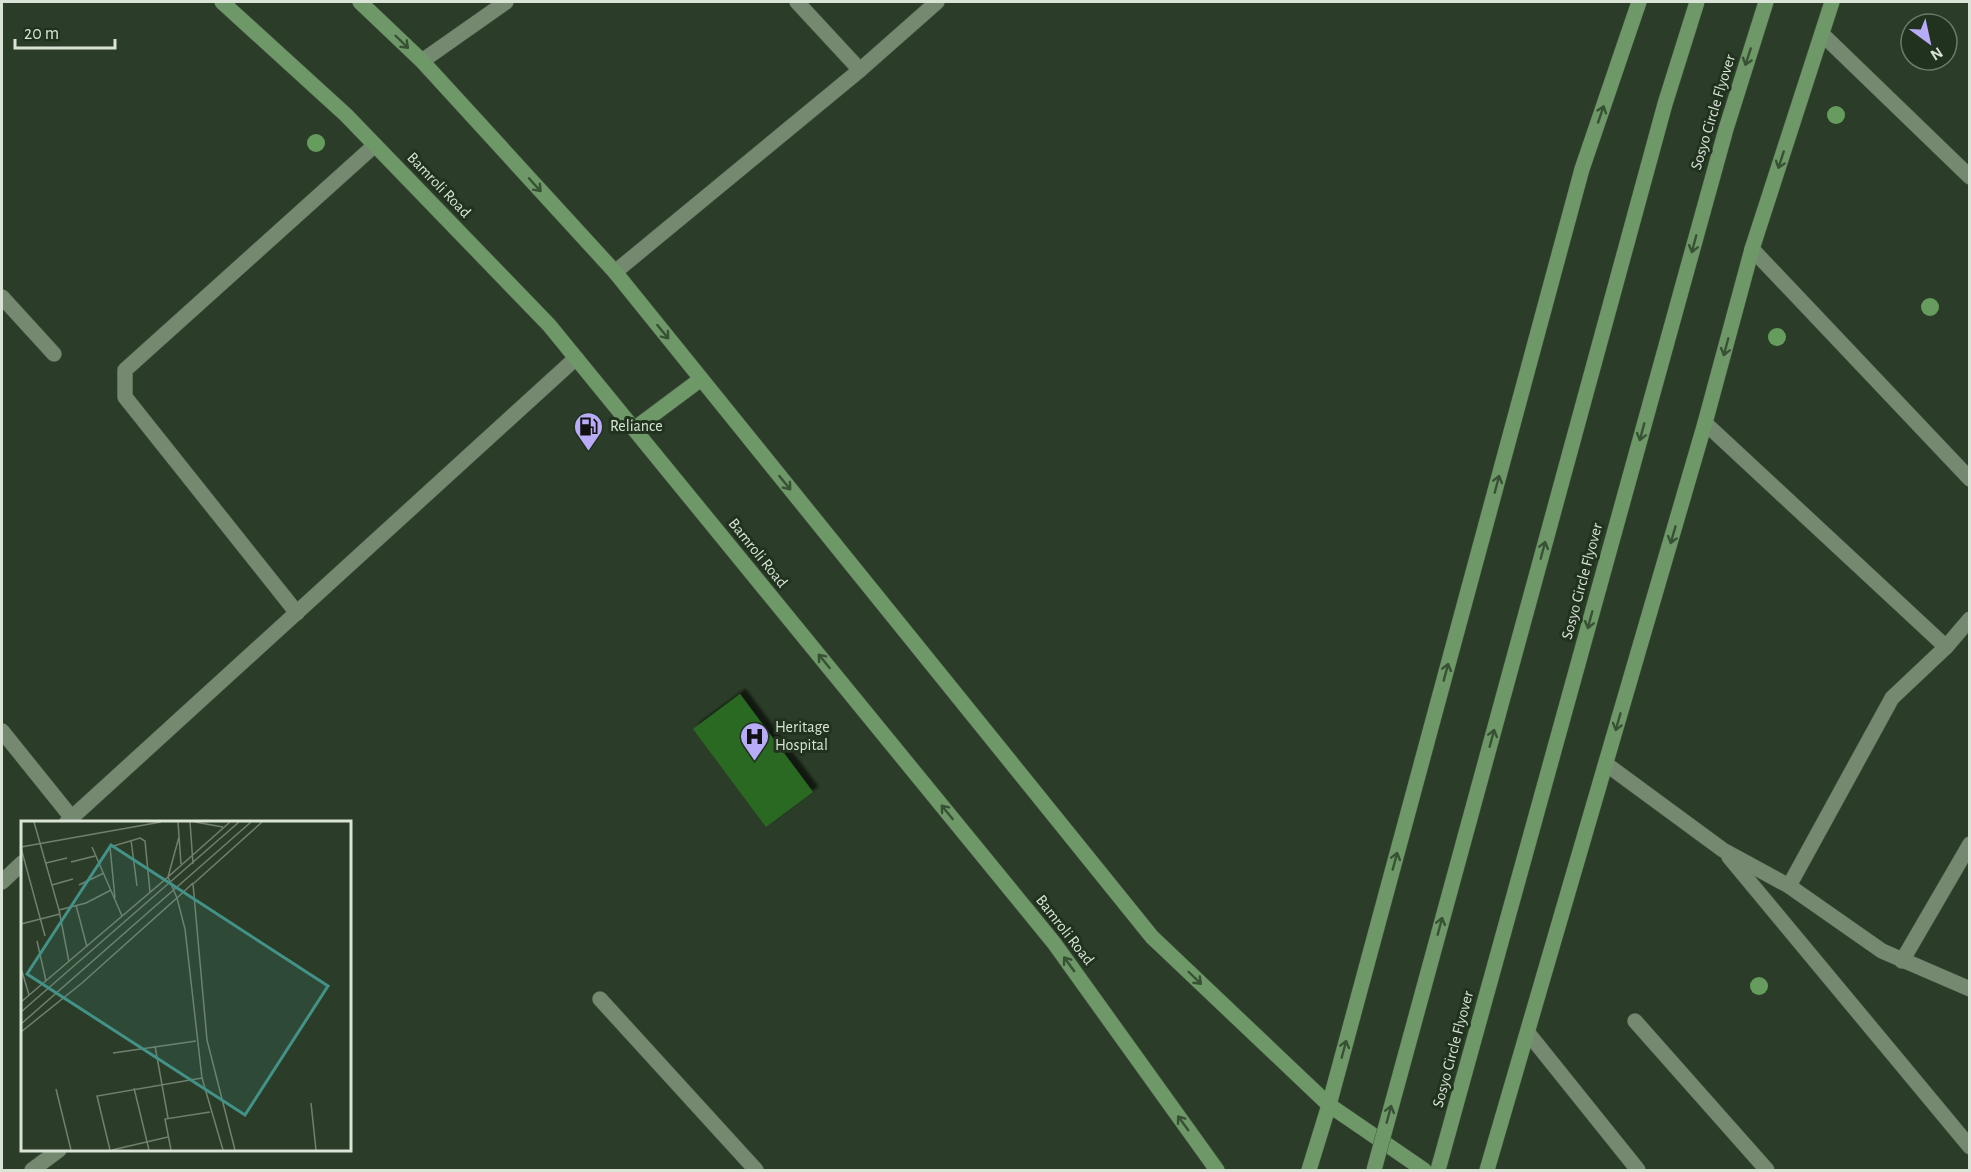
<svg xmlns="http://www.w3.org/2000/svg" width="1971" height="1172" font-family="'Alegreya Sans',sans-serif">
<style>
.building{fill:#2a6920;filter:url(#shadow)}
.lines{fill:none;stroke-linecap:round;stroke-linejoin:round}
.lane-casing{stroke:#4a5a48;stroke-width:16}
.street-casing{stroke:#4a5a48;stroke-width:16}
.secondary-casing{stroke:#4a5a48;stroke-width:16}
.lane{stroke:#758971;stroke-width:15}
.street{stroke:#758971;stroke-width:15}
.secondary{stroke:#6e9867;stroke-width:15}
.secondary-bridge-casing{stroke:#4a5a48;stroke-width:16;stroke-linecap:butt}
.secondary-bridge{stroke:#6e9867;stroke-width:15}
.tree{fill:#669d5e}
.oneway{stroke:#385135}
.labels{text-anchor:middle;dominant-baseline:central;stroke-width:6;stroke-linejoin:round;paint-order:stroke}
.street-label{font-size:16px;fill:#d9e4d7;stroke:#21331f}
.poi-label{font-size:16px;fill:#d9e4d7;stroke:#21331f;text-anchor:start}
.inset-road{fill:none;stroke:#71806e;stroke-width:1.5}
.view{fill:#429288;fill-opacity:0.15;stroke:#429288;stroke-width:3}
.inset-edge{fill:none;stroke:#d9e4d7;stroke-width:3}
</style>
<defs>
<filter id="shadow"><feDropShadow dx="5.5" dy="-5.5" stdDeviation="1.5" flood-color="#0009"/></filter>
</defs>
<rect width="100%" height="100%" fill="#2b3d28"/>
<polygon class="building" points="740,694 813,792 766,827 693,729"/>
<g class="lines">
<defs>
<g id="lane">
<polyline points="2,297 54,354"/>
<polyline points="297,613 125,397 125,370 375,145"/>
<polyline points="2,731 72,818"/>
<polyline points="67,822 576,358"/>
<polyline points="2,882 22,863"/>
<polyline points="600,999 756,1170"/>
<polyline points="32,1170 59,1150"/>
</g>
<g id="street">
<polyline points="797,2 860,70"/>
<polyline points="1822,34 1970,177"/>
<polyline points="422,61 506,2"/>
<polyline points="1752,249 1970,479"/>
<polyline points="615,272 860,70 937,2"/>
<polyline points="1705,423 1946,647"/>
<polyline points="1606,764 1723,850 1789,886 1882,951 1970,989"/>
<polyline points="1729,857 1970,1147"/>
<polyline points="1789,886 1892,698 1946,647 1970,619"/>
<polyline points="1902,961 1970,844"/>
<polyline points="1635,1021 1767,1170"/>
<polyline points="1528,1033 1638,1170"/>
</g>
<g id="secondary">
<polyline points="222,2 346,115 549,325 1054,943 1217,1170"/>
<polyline points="360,2 422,61 615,272 1152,937 1329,1105 1582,169 1639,2"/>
<polyline points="634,429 701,379"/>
<polyline points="1309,1170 1329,1105 1424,1170"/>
<polyline points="1438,1170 1726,129 1766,2"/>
<polyline points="1487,1170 1705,423 1752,249 1832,2"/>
</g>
</defs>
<use href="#lane" class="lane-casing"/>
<use href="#street" class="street-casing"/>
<use href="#secondary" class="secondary-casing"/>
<use href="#lane" class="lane"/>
<use href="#street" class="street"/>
<use href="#secondary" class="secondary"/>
<defs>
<polyline id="secondary-bridge" points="1374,1170 1665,104 1697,2"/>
</defs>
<use href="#secondary-bridge" class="secondary-bridge-casing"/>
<use href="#secondary-bridge" class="secondary-bridge"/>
</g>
<g class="tree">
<circle cx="1836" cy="115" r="9"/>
<circle cx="316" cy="143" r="9"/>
<circle cx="1930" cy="307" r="9"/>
<circle cx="1777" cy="337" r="9"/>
<circle cx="1759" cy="986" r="9"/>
</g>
<defs><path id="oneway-shaft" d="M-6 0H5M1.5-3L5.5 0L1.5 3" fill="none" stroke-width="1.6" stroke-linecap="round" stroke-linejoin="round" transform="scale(1.5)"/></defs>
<g class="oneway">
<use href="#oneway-shaft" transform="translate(402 42) rotate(44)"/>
<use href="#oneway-shaft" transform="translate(1748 57) rotate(108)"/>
<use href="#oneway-shaft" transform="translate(1601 114) rotate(-71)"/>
<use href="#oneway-shaft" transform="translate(1781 160) rotate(108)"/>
<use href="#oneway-shaft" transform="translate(535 185) rotate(48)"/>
<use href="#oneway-shaft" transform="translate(1694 244) rotate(105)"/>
<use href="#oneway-shaft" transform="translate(663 332) rotate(51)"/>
<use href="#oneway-shaft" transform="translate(1726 347) rotate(105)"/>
<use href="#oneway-shaft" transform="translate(1642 432) rotate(105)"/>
<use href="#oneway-shaft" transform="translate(785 483) rotate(51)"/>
<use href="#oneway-shaft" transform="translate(1497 484) rotate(-75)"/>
<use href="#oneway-shaft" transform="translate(1673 535) rotate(106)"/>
<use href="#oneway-shaft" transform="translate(1543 550) rotate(-75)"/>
<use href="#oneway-shaft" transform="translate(1590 620) rotate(105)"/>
<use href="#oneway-shaft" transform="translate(824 661) rotate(-129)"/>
<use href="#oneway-shaft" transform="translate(1446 672) rotate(-75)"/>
<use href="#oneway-shaft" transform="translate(1618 722) rotate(106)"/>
<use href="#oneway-shaft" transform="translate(1492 738) rotate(-75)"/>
<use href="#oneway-shaft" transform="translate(947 812) rotate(-129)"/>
<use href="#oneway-shaft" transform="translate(1395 861) rotate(-75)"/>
<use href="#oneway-shaft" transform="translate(1440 926) rotate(-75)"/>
<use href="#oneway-shaft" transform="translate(1069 964) rotate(-126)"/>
<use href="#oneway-shaft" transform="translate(1195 978) rotate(44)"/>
<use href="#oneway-shaft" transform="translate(1344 1049) rotate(-75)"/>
<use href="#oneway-shaft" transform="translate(1389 1114) rotate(-75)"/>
<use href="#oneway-shaft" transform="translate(1183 1123) rotate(-126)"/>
</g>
<defs>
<symbol id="fuel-pin" viewBox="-11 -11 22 30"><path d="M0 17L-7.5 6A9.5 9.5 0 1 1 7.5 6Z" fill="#b8abf7" stroke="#21331f"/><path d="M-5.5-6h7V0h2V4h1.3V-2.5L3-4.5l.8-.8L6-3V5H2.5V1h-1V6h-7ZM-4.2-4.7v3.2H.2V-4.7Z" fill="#111"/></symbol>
<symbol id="hospital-pin" viewBox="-11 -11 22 30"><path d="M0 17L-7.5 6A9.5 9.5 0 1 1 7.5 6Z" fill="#b8abf7" stroke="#21331f"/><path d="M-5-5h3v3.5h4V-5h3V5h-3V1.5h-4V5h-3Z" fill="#111"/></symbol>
</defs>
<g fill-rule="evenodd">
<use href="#fuel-pin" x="572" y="410" width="33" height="45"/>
<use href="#hospital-pin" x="738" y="720" width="33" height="45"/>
</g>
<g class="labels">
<g class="street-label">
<text transform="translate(1713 112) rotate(-73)">Sosyo Circle Flyover</text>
<text transform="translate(439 185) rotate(46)">Bamroli Road</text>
<text transform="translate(758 553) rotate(51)">Bamroli Road</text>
<text transform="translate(1582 581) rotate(-75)">Sosyo Circle Flyover</text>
<text transform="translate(1065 930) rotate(52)">Bamroli Road</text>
<text transform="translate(1453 1049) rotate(-75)">Sosyo Circle Flyover</text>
</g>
<g class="poi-label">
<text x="610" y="426">Reliance</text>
<text x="775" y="727">Heritage<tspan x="775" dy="18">Hospital</tspan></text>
</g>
</g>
<g transform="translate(21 821)">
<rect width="330" height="330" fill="#2b3d28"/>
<path class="inset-road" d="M13,1l25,88 10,52M157,1l3,42M169,1l3,42M174,1l28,5M110,19l6,46M0,26l140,-25M71,26l30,69M0,27l24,88M50,41l24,-6M25,42l21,-5M172,62l-16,15 -9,-21 62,-55M31,64l21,-6M58,64l25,-12M94,77l-5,-51 30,-9 5,3 5,51M55,84l11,42M38,89l27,-7 25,-13M0,103l39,-10M16,120l9,40M0,147l8,27M0,181l147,-125 11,-40M0,191l218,-190M0,203l230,-202M0,211l61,-49 95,-85 8,31 17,149 21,72M134,225l13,72M92,232l83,-12M113,267l15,62M35,268l15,61M290,282l5,47M89,329l-13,-54 105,-18M91,329l56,-13M150,329l-6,-31 45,-7M214,329l-28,-110 -14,-156 69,-62"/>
<path class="view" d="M90,24l217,141 -83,129 -218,-141z"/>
<rect width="330" height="330" class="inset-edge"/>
</g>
<rect width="1971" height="1172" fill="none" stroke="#d9e4d7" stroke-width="6"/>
<g transform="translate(1929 42) rotate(147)"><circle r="28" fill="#21331f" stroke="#6b7a69" stroke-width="1.5"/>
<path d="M0-4.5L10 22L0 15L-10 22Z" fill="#b8abf7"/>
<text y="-9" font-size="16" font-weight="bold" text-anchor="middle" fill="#d9e4d7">N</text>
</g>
<path d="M15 39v9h100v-9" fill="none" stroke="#d9e4d7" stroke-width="3"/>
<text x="24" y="39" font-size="18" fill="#d9e4d7" stroke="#21331f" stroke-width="4.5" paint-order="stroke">20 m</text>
</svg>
